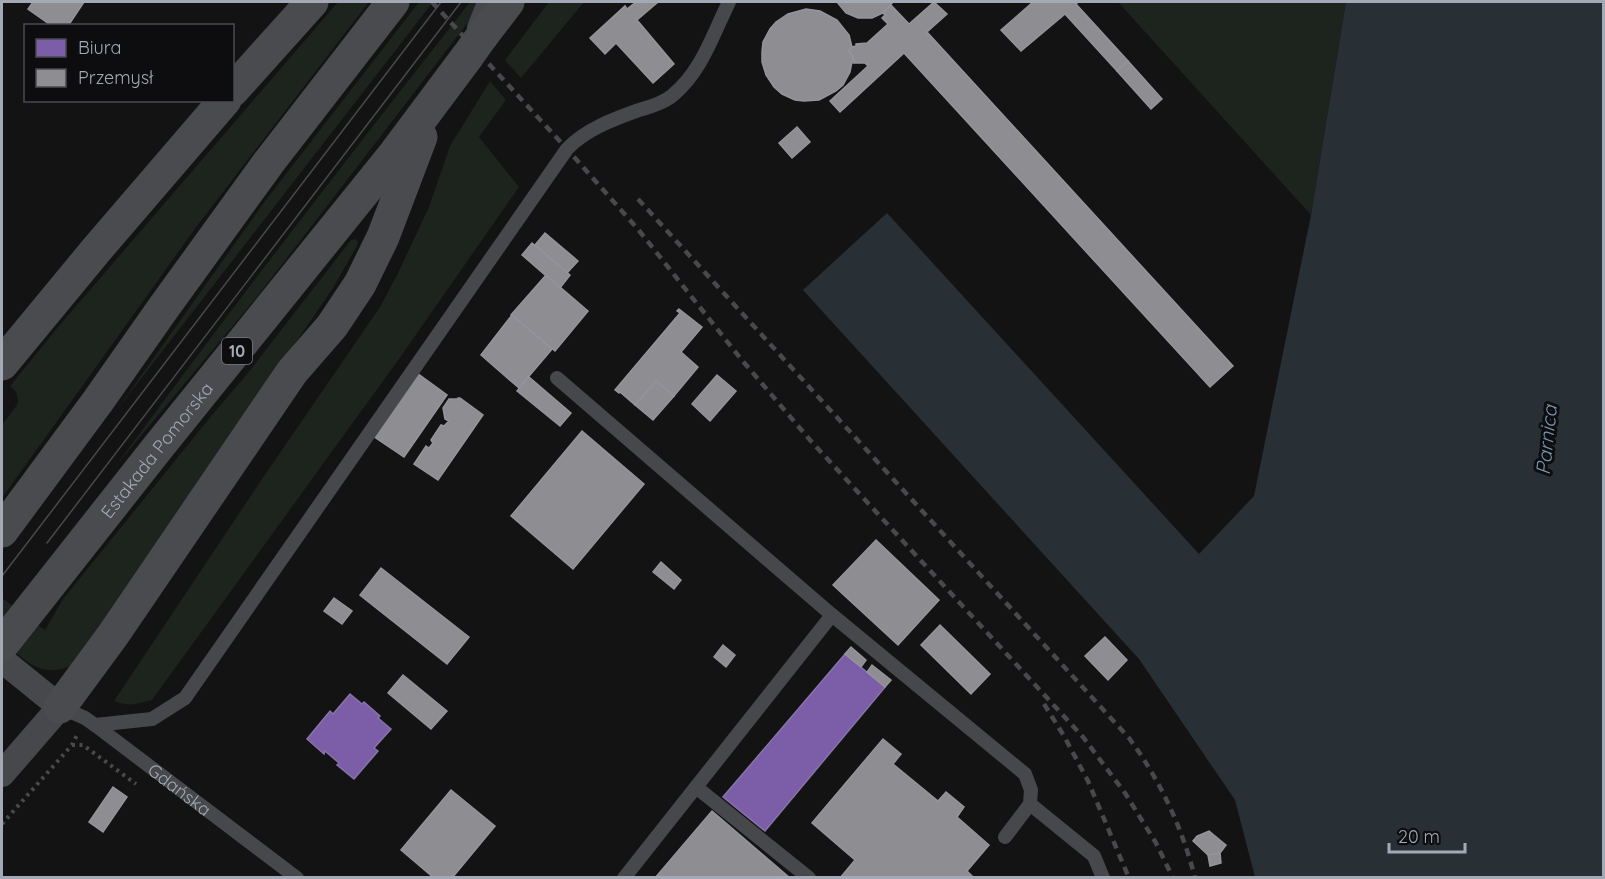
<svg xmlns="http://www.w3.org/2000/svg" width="1605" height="879" font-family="Quicksand,sans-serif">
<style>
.green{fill:#1d231d}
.water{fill:#283036}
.offices{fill:#7b5ea7;stroke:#8774ab;stroke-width:1.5}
.industry{fill:#8d8d92;stroke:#94959c;stroke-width:1.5}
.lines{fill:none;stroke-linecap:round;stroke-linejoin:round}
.path{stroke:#494a4e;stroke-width:4;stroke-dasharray:3 4.5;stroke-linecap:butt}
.service{stroke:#47484c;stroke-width:14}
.minor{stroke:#47484c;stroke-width:26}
.primary{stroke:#494b4e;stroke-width:33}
.tram{stroke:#48494c;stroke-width:1.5}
.rail{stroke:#48494c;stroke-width:4.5;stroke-dasharray:8 6;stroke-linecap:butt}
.primary-bridge{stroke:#494b4e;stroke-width:33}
.labels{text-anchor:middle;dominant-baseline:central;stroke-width:6;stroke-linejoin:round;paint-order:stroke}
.shield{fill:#0d0d0f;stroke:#767a83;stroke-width:1.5}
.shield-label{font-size:16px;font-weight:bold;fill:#a3a9b5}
.street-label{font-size:18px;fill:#a3a9b5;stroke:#0d0d0f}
.water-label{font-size:20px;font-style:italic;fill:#7998b1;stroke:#0d0d0f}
</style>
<rect width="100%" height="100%" fill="#131313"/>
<g class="green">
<polygon points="338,2 369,2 197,226 2,498 2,425 17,405 18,401 16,392 10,386 58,327"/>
<polygon points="419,2 433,2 116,411 265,201"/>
<path d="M470,2h8l-5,14 -179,233 -42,54 -137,164c115,-158 235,-312 355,-465z"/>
<polygon points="549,2 584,2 521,78 505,60"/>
<polygon points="1118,2 1346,2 1311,215"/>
<path d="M490,81l16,19 -27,37 40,50 -120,172 -247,341c-16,4 -23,7 -38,1l148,-222 118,-172 18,-34 31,-66 21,-61z"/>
<path d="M355,239l3,3 -1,4 -24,42 -255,374c-35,20 -50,0 -76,-21v-43l43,32 18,-31 149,-184 35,-41 104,-134z"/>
</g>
<polygon class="water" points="1346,2 1603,2 1603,877 1255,877 1235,800 1139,659 803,290 887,213 1199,554 1254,496 1311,215"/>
<g class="offices">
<polygon points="845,654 885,687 765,831 723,797"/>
<polygon points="350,694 362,704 364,702 380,716 378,718 391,729 374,748 378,751 354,779 337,765 339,763 325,751 324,754 307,739 330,711 333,714"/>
</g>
<g class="industry">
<polygon points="33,2 84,2 68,26 52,26 28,9"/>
<polygon points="636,2 658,2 637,20 674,64 653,83 616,43 605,54 590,38 625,6 627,9"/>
<polygon points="837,2 893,2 883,13 872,18 858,18 846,13"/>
<polygon points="934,2 947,14 927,32 1233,366 1210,387 904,53 840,112 830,101 868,66 865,63 853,63 853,56 850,54 849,50 852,47 856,46 856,44 867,43 888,24 882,18 885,15 883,13 891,5 909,24"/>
<polygon points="1033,2 1078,2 1076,4 1128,61 1117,71 1065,14 1021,51 1001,30"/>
<polygon points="806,9 820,11 837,20 849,35 852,47 849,50 849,52 853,56 850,72 843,85 836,91 819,100 804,101 795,100 782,94 774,87 766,75 762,62 762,52 763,42 770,29 776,22 788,14"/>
<polygon points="1128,61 1162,99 1151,109 1117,71"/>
<polygon points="797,127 810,142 792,158 779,143"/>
<polygon points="545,233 578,261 567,273 535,245"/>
<polygon points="532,243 570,275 560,288 522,255"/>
<polygon points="546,275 588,311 555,351 511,315"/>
<polygon points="679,309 702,327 681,352 698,367 674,396 656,381 635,405 620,392 619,393 615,390 680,313 677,311"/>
<polygon points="512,315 552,349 519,388 481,355"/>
<polygon points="417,373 447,395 404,457 373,436"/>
<polygon points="717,375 736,391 710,421 692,404"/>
<polygon points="529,377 571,413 560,426 517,391"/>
<polygon points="656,381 674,396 653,420 635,405"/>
<polygon points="458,398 460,398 483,415 438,480 414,464 426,446 429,448 433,443 431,440 441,425 444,426 449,421 445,419 443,408 449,399 458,399"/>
<polygon points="582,431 644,484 573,569 511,516"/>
<polygon points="876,540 939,600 898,645 833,585"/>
<polygon points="661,562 681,580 674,589 653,572"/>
<polygon points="381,568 469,637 447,664 360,595"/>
<polygon points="334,598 352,611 342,624 324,611"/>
<polygon points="940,625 990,674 971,694 921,645"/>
<polygon points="1105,637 1127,660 1108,680 1085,656"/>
<polygon points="723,645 735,655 726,667 714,657"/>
<polygon points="851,647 866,660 861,667 845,654"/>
<polygon points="872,665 891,680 885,687 867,672"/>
<polygon points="403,675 447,711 431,729 388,693"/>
<polygon points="883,739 901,754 893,764 938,801 946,792 964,807 957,817 989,845 967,871 974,878 840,878 855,860 812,823"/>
<polygon points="113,787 127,797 103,832 89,822"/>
<polygon points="451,790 495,826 452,878 434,878 401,850"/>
<polygon points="712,811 790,878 655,878"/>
<polygon points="1209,831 1226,845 1220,853 1208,855 1193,841 1197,836"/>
<polygon points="1220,853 1221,863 1210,866 1208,855"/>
</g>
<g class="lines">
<g class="path">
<polyline points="72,745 83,745 136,784"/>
<polyline points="2,824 72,745 77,735"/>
</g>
<g class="service">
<polyline points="474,27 484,2"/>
<polyline points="557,378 832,615 624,878"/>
<polyline points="832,615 1025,774 1031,790 1030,804 1005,837"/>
<path id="s1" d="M60,707l25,11 10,7 202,153"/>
<path d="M95,725l57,-6 33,-21 382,-549c19,-20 47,-30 72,-39 11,-3 25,-7 34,-15 29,-24 40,-61 56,-93"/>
<polyline points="696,787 809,878"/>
<polyline points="1030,804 1094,856 1103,878"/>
</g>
<polyline class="minor" points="2,660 60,707 2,774"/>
<g class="primary">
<polyline points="482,36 508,2"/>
<polyline points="232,91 312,2"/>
<polyline points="2,364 97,249 225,100"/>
<polyline points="2,531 98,401 164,307 269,162 393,2"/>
<path id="s2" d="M2,645l157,-199 237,-294 71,-95"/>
<polyline points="60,707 113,635 292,372 332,326 360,284 383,237 421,137"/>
</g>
<g class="tram">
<polyline points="47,543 461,2"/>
<polyline points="2,576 441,2"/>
</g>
<g class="rail">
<polyline points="432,2 567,149 637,228 741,359 810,440 1083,737 1125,793 1156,843 1173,878"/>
<path d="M638,199l491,539c31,42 53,89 66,140"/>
<polyline points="1044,704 1064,736 1088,781 1129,878"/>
</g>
<polyline class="primary-bridge" points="467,57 482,36"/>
</g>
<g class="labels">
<rect class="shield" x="222" y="338" width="30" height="26" rx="4.5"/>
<g class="shield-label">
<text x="237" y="351">10</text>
</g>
<g class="street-label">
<text stroke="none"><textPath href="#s2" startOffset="249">Estakada Pomorska</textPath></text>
<text stroke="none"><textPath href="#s1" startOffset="146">Gdańska</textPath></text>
</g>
<g class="water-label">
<text transform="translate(1546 440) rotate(-84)">Parnica</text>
</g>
</g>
<rect width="1605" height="879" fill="none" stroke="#a3a9b5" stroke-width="6"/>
<rect x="24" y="24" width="210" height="78" fill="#0d0d0f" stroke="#494b51" stroke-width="1.5"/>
<rect x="36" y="39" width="30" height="18" fill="#7b5ea7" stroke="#494b51" stroke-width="1.5"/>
<text x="78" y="54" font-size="18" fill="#a3a9b5">Biura</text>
<rect x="36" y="69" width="30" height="18" fill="#8d8d92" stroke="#494b51" stroke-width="1.5"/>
<text x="78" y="84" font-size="18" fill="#a3a9b5">Przemysł</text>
<path d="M1389 843v9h76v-9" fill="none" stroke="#a3a9b5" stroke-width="3"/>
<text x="1398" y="843" font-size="18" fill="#a3a9b5" stroke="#0d0d0f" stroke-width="4.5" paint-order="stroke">20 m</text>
</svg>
